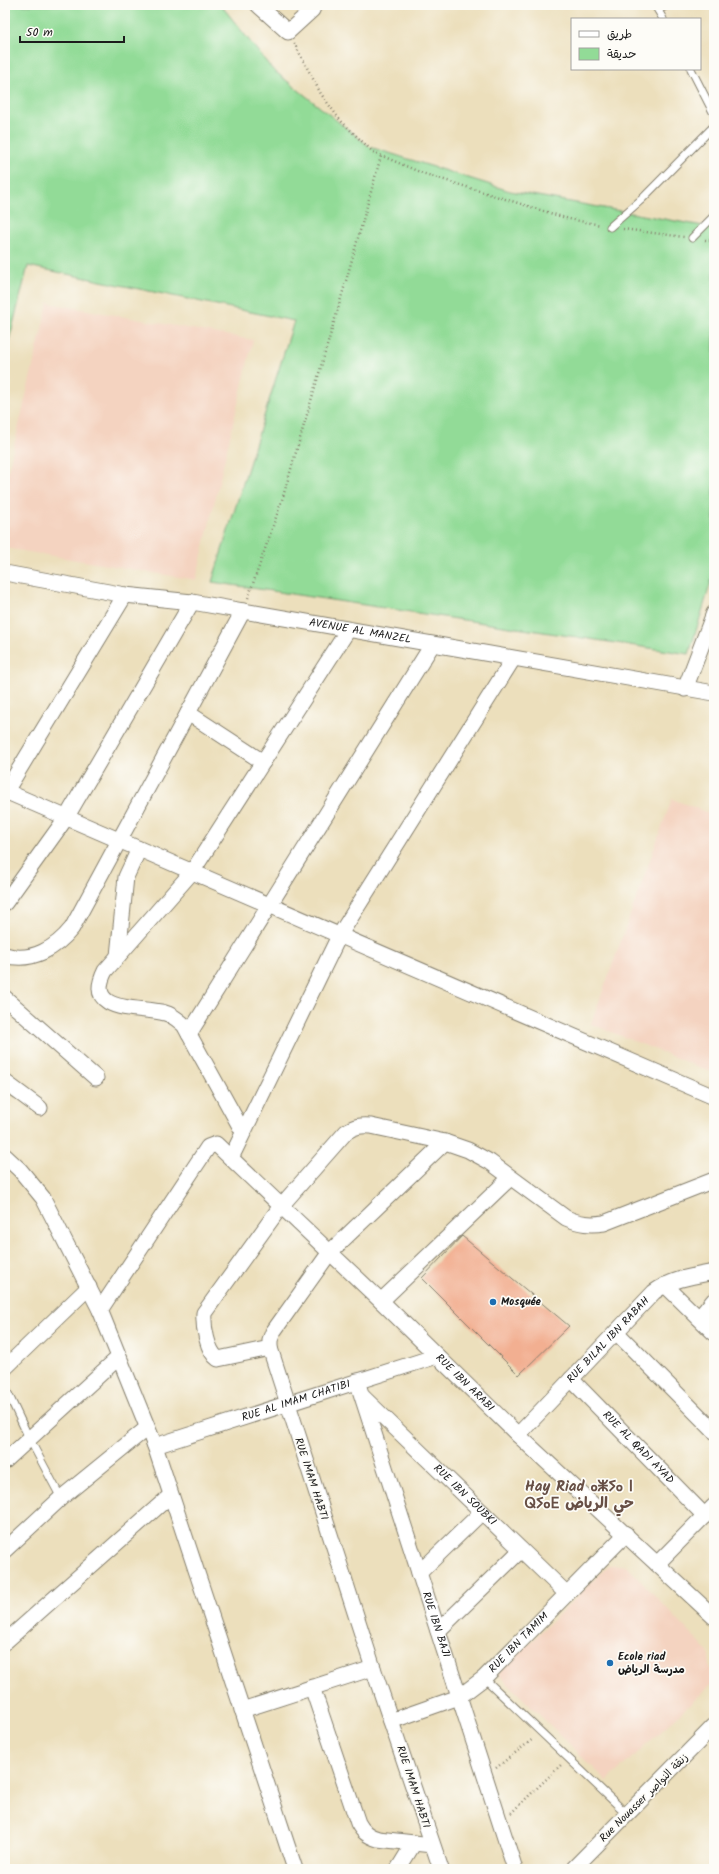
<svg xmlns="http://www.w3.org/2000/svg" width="719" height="1874" font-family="Kalam,'Playpen Sans Arabic','Noto Sans Tifinagh',sans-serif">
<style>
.built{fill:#f4d3c0}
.green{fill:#92db97;stroke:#577c5a}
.building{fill:#f2af91}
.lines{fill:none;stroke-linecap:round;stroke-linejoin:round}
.lane-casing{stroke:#847e6c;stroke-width:9}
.street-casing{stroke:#847e6c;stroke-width:17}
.path{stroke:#847e6c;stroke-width:2.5;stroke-dasharray:1 3;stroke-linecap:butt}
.lane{stroke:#fff;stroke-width:7}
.street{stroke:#fff;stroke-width:15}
.poi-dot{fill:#1f6fb2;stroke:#fdfcf7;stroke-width:1.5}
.labels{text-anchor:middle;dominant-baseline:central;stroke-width:3.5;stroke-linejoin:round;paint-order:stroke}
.street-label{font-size:11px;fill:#1c1c1c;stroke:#fdfcf7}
.poi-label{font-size:11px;font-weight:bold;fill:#1c1c1c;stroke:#fdfcf7;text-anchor:start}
.district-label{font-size:15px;font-weight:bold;fill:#674f45;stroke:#fdfcf7}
</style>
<rect width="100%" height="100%" fill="#fdfcf7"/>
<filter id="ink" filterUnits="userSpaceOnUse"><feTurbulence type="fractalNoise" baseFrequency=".025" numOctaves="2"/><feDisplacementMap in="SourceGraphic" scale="8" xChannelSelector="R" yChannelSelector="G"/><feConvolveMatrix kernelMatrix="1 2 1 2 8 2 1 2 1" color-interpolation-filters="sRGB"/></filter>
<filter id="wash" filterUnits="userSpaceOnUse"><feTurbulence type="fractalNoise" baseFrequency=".012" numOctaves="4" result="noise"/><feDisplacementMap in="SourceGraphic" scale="16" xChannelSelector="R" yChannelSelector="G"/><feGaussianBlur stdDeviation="0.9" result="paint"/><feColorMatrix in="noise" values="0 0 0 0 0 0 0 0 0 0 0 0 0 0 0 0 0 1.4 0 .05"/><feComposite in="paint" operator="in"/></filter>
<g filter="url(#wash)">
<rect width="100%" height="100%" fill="#ecdfbc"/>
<g class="built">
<polygon points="48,303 253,340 196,580 5,548 5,484"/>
<polygon points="672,799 714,815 714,1073 591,1024"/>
<polygon points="626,1565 708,1652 713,1683 607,1781 498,1674 608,1566"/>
</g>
<polygon class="green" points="5,5 221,5 272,69 370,147 510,191 714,228 714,572 689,654 212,582 294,321 28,266 5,356"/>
<g id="blocks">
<polygon class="building" points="462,1236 569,1326 519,1375 422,1278"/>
</g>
</g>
<g filter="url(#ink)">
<use href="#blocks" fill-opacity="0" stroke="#847e6c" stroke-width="1"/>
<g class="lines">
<defs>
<g id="lane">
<polyline points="655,5 663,19"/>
<polyline points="658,10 667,5"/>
<polyline points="691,69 714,114"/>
<polyline points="610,227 642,199 714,126"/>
<polyline points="692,238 714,216"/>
<polyline points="5,1387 29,1438 61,1498"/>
<polyline points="484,1678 627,1814"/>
</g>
<g id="street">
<polyline points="258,5 288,32 312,10 314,5"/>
<path id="s1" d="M5,573l120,22 67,7 522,91"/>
<polyline points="685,689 714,613"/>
<polyline points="188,713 263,762"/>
<polyline points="5,791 714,1097"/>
<polyline points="6,791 125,595"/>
<polyline points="5,903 66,818 192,602"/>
<path d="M5,955c27,8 51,-7 67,-27l171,-317"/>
<polyline points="118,956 126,877 139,849"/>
<polyline points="5,998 96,1078"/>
<polyline points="189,1034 432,645"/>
<polyline points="5,1082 40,1108"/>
<path d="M243,1132l-59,-107c-6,-5 -11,-10 -19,-12 -24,-7 -82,2 -60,-42l87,-99 156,-242"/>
<polyline points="5,1156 20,1170 43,1198 100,1310 155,1446 295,1869"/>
<polyline points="231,1158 339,936 513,659"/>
<polyline points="665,1285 714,1333"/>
<polyline points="381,1301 510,1178"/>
<path id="s2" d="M100,1310l108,-163 8,-3 165,157 137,134 196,182"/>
<polyline points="699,1318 714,1300"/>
<polyline points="616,1332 714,1431"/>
<path d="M270,1348l-52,11c-11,-8 -15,-33 -14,-46l77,-107 65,-74c9,-6 15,-7 25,-6l74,16 23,8 22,12 76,56c14,6 24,7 38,5l110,-43"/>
<polyline points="5,1368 89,1287"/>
<path id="s3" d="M571,1379l134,137"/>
<path id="s4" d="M357,1381l158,488"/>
<path id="s5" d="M364,1398l203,196"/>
<path id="s6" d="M518,1435l136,-143c18,-13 39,-16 60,-20"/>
<path id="s7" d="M155,1446l282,-90"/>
<polyline points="5,1461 119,1357"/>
<polyline points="5,1550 61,1498 147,1428"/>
<polyline points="657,1564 714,1506"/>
<polyline points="419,1573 482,1512"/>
<polyline points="438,1631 521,1550"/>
<polyline points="5,1642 171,1495"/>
<path d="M312,1687l46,136c5,9 10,13 20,16l54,6"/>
<polyline points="242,1710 373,1668"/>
<path id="s8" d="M391,1721l68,-24 25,-19 142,-144"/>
<polyline points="398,1869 414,1843"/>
<polyline points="441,1869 373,1668 270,1348 270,1340 273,1332 330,1252 445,1142"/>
<polyline points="573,1869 714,1726"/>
</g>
</defs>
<use href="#lane" class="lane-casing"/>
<use href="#street" class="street-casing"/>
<g class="path">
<polyline points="294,43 321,94 340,120 373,152 422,173 569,219 601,225"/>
<polyline points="623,229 684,237"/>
<polyline points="705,240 714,241"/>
<polyline points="248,598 282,500 344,288 381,156"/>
<polyline points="496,1768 533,1739"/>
<polyline points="511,1813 562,1764"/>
</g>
<use href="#lane" class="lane"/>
<use href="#street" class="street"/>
</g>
</g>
<g class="poi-dot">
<circle cx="493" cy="1302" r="4"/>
<circle cx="610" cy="1663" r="4"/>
</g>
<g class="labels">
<g class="street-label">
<text stroke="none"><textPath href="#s1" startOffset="360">AVENUE AL MANZEL</textPath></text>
<text stroke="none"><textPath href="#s6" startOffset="131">RUE BILAL IBN RABAH</textPath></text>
<text stroke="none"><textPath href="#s2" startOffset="549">RUE IBN ARABI</textPath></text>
<text stroke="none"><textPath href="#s7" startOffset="148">RUE AL IMAM CHATIBI</textPath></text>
<text stroke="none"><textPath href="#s3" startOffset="96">RUE AL QADI AYAD</textPath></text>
<text transform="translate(311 1479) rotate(72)">RUE IMAM HABTI</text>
<text stroke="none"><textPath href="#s5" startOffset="140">RUE IBN SOUBKI</textPath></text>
<text stroke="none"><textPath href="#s4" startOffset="256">RUE IBN BAJI</textPath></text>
<text stroke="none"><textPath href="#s8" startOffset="153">RUE IBN TAMIM</textPath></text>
<text transform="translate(413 1787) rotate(72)">RUE IMAM HABTI</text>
<text transform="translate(644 1798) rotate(-45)">Rue Nouasser زنقة النواصر</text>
</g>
<g class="poi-label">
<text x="501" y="1302">Mosquée</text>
<text x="618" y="1657">Ecole riad<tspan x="618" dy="13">مدرسة الرياض</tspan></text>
</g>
<g class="district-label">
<text x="579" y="1487">Hay Riad ⴰⵥⵢⴰ ⵏ<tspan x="579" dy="17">ⵕⵢⴰⴹ حي الرياض</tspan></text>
</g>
</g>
<rect width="719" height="1874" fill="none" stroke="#fdfcf7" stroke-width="20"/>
<rect x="571" y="18" width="130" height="52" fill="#fdfcf7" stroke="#a3a29f"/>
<rect x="579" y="31" width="20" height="6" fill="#ffffff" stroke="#a3a29f"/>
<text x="607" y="38" font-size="12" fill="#1c1c1c">طريق</text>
<rect x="579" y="48" width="20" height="12" fill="#92db97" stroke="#a3a29f"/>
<text x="607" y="58" font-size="12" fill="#1c1c1c">حديقة</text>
<path d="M20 36v6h104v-6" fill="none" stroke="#1c1c1c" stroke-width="2"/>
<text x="26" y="36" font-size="12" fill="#1c1c1c" stroke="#fdfcf7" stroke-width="3" paint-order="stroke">50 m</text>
</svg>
